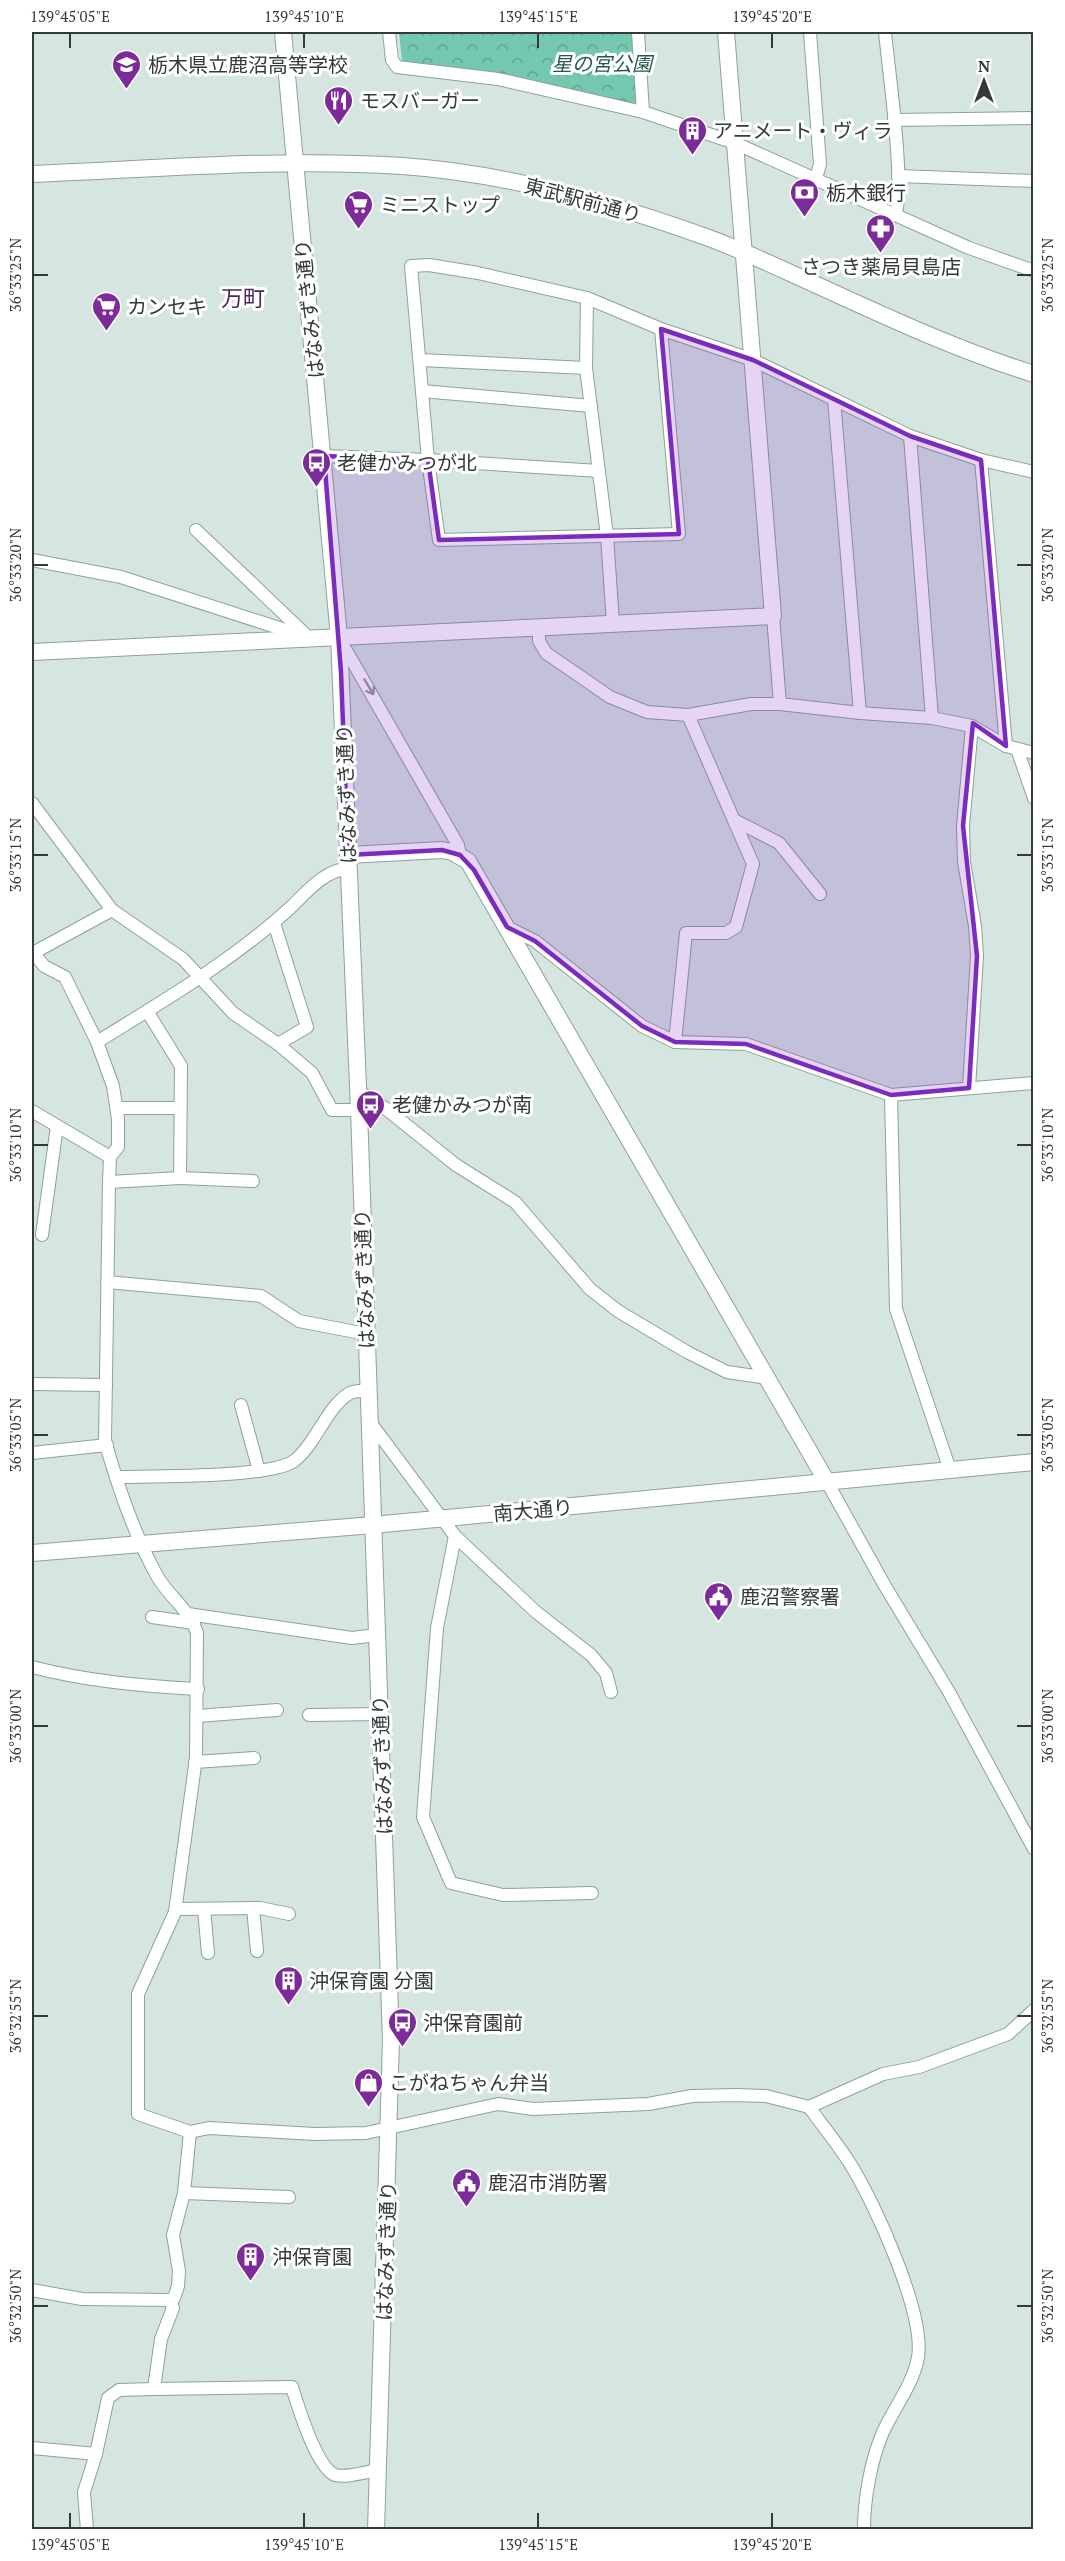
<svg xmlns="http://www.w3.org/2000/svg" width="1065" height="2561" font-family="'PT Serif','Noto Sans JP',serif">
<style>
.forest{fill:url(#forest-crowns)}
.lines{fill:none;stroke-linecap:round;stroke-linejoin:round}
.street-casing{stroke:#8fa09a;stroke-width:14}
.secondary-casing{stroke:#8fa09a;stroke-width:18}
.street{stroke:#fff;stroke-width:12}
.secondary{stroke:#fff;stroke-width:16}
.oneway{stroke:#999c9c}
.marked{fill:#7b2cbf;fill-opacity:0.2;stroke:#7b2cbf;stroke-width:4.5;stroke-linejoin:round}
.ticks{fill:none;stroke:#333a38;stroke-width:2}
.labels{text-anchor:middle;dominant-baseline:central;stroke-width:6;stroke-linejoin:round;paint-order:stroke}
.park-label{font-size:20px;font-style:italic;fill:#26594c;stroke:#fff}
.poi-label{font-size:20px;fill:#333a38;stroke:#fff;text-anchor:start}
.street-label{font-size:20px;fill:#333a38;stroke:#fff}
.quarter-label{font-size:22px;fill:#4c255b;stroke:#fff}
.neatline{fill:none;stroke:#333a38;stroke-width:2}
.ticks-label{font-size:15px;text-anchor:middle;fill:#333a38}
</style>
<defs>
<pattern id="forest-crowns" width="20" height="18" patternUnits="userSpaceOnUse" patternTransform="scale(1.5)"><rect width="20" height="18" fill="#75c8b0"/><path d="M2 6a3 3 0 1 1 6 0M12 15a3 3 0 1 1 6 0" fill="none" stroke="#61a390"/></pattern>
</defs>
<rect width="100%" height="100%" fill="#d5e6e0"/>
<polygon class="forest" points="399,32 633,32 638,100 633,104 505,76 402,63"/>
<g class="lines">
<defs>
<g id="street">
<polyline points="389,32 392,60 397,67 498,79 643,112 735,143 969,248 1034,271"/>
<polyline points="638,32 643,112"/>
<polyline points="810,32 820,164 816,178"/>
<path d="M885,32c3,33 21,159 10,183"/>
<polyline points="894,120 1034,118"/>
<polyline points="898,176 1034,181"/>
<polyline points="587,298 586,368 607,536 613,623"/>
<polyline points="661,329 679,534 439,540 428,460 411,266 429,265 478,273 587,298 661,329 753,360 910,436 981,460 1034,472"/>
<polyline points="420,360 586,368"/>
<polyline points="422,391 591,406"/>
<polyline points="834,399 860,713"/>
<polyline points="910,436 932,718"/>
<polyline points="324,456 428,460 599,471"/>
<polyline points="981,460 1006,746"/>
<polyline points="196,530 306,635"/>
<polyline points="32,560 121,577 304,636"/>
<polyline points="773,616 780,704"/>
<polyline points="539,628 539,641 546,653 610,697 647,712 688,715 751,704 780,704 860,713 932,718 972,726 1006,746 1034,753"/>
<polyline points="339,638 458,845 460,855"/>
<polyline points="1017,749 1034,798"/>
<polyline points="32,803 112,910 183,959 233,1013 278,1044 312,1073 332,1110 359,1110"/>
<polyline points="736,821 779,843 820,894"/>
<polyline points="274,923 307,1027 278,1044"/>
<polyline points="507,927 535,941 642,1026 675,1042 686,933 726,933 736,927 753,864 688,715"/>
<path d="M32,951l12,15 21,11 32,65 16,44 5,33v28l-8,10 -1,25 -4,259c13,46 29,93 52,135 12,21 33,34 40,57l-1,125 -21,154 -37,82v120l52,18 19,-4 106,6 51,-1 132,-29 35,5 115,-5 44,-8 44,-1 30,1 43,11 74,-33 36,-7 89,-33 26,-24"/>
<polyline points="33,953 112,910"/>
<path d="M97,1042c66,-41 135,-81 193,-134 18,-17 33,-37 59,-40"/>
<polyline points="675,1042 746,1044 891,1095 1034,1083"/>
<polyline points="969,1088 977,956 975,926 964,862 963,826 972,726"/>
<polyline points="358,1091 385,1108 456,1165 515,1202 590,1289 618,1311 687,1352 727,1372 768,1378"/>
<polyline points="891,1095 896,1309 950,1470"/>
<polyline points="117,1108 179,1108"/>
<polyline points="32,1111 110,1157"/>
<polyline points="180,1178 253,1181"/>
<polyline points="109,1182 180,1178 181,1066 147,1011"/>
<polyline points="42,1235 57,1126"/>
<polyline points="107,1282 261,1296 299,1321 366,1334"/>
<polyline points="32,1384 106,1385"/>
<polyline points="241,1405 259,1471"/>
<polyline points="370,1422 455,1536 536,1612 591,1655 606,1673 611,1692"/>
<polyline points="32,1453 107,1445"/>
<path d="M116,1477c35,-1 154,1 178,-16 22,-17 33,-55 56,-68 4,-2 13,-2 18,-3"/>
<polyline points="827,1482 885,1586 949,1692 1034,1849"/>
<polyline points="455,1536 437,1628 423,1817 451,1883 503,1895 592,1893"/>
<polyline points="188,1614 352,1638 377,1635"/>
<polyline points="152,1617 194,1623"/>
<path d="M32,1667c54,14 109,19 166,22"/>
<polyline points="309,1715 380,1714"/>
<polyline points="198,1716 277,1710"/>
<polyline points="195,1762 254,1758"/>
<polyline points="253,1908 257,1951"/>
<polyline points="176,1909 260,1908 289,1914"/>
<polyline points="204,1909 208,1953"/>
<path d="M809,2107c13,18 28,36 40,55 24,37 80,158 68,200 -6,25 -23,46 -34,70 -12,28 -19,66 -19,98"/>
<polyline points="184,2193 289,2197"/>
<polyline points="32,2290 82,2299 170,2300 174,2298 178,2286 179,2271 173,2235 184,2193 190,2132"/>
<path d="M170,2300l3,8 -12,31 -7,50 138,-2c6,19 24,80 43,88 11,3 31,-3 43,-5"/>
<polyline points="32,2448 96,2454 84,2492 87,2530"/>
<polyline points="96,2454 108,2398 119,2390 154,2389"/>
</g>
<g id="secondary">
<polyline points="283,32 339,637 359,1110 391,2040 376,2530"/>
<path d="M32,174c123,-5 247,-16 370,-8 104,7 207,36 304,71 39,14 77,33 115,50 70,32 139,64 213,87"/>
<polyline points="32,652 773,616 726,32"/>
<polyline points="348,855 442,850 452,852 468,861 827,1482"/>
<polyline points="32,1553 373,1525 1034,1462"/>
</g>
</defs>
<use href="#street" class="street-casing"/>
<use href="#secondary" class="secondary-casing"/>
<use href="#street" class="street"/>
<use href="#secondary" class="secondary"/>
</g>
<defs><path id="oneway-shaft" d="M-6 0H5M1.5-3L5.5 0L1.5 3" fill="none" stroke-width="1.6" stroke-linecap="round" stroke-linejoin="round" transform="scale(1.5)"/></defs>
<use class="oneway" href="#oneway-shaft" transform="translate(369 687) rotate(59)"/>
<path class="marked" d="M661,329l92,31 157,76 71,24 25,286 -33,-23 -10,103 14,130 -8,132 -78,7 -145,-51 -71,-2 -33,-16 -107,-85 -28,-14 -33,-57 -14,-15 -18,-5 -94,5 -7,-183 -17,-216 104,4 11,80 240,-6z"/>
<path class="ticks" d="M70,33v15M304,33v15M538,33v15M772,33v15M33,275h15M1017,275h15M33,565h15M1017,565h15M33,855h15M1017,855h15M33,1145h15M1017,1145h15M33,1435h15M1017,1435h15M33,1726h15M1017,1726h15M33,2016h15M1017,2016h15M33,2306h15M1017,2306h15M70,2513v15M304,2513v15M538,2513v15M772,2513v15"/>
<defs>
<symbol id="school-pin" viewBox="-11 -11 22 30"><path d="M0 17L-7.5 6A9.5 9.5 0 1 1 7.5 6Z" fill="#7d2a9a" stroke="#fff"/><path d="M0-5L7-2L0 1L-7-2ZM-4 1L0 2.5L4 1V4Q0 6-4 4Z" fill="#fff"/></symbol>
<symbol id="restaurant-pin" viewBox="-11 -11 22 30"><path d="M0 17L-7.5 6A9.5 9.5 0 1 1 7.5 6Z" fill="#7d2a9a" stroke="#fff"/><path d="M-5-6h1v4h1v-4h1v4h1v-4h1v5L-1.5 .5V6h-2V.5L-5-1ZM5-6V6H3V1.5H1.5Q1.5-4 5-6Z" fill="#fff"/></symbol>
<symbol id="building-pin" viewBox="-11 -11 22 30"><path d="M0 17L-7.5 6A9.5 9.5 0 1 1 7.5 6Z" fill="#7d2a9a" stroke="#fff"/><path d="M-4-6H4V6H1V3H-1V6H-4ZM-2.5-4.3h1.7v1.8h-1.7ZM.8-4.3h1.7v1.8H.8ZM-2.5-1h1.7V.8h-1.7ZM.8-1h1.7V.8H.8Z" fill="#fff"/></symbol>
<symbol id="bank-pin" viewBox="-11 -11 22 30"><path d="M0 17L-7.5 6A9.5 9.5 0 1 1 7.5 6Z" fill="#7d2a9a" stroke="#fff"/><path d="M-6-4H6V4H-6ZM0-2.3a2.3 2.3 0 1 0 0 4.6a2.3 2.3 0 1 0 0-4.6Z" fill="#fff"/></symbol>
<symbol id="supermarket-pin" viewBox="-11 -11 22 30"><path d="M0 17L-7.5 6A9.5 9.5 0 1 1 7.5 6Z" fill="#7d2a9a" stroke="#fff"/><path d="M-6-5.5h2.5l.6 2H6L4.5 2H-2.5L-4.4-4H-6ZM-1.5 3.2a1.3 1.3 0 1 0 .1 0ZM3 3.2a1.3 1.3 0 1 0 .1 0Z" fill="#fff"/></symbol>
<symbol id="pharmacy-pin" viewBox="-11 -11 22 30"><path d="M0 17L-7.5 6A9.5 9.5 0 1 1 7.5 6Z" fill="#7d2a9a" stroke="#fff"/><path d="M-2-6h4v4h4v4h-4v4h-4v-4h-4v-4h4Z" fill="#fff"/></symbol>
<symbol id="bus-pin" viewBox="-11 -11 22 30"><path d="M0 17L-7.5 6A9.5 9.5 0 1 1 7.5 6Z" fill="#7d2a9a" stroke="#fff"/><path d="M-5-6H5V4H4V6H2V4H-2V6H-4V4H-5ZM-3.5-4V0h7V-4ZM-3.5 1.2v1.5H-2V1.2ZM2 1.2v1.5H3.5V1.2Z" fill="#fff"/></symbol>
<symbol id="civic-pin" viewBox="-11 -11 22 30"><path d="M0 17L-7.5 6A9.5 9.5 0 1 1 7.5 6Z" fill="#7d2a9a" stroke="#fff"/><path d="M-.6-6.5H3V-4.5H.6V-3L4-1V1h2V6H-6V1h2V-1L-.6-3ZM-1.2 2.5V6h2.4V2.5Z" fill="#fff"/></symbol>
<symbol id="shop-pin" viewBox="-11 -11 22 30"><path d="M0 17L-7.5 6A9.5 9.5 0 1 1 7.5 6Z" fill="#7d2a9a" stroke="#fff"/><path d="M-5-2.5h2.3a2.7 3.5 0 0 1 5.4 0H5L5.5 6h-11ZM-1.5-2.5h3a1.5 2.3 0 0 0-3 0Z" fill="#fff"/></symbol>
</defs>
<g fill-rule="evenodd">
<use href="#school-pin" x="110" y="48" width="33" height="45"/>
<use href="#restaurant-pin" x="322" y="84" width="33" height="45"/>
<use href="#building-pin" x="676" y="114" width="33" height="45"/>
<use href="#bank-pin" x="788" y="176" width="33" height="45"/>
<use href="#supermarket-pin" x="342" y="188" width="33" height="45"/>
<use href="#pharmacy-pin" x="864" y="212" width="33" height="45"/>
<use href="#supermarket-pin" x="90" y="290" width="33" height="45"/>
<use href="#bus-pin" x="300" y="446" width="33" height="45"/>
<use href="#bus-pin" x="354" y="1088" width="33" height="45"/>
<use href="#civic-pin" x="702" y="1580" width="33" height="45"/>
<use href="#building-pin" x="272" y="1964" width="33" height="45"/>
<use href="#bus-pin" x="386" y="2006" width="33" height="45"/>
<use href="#shop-pin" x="352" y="2066" width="33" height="45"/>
<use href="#civic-pin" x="450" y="2166" width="33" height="45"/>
<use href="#building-pin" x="234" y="2240" width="33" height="45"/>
</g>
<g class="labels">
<g class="park-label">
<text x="602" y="63">星の宮公園</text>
</g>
<g class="poi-label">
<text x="148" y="64">栃木県立鹿沼高等学校</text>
<text x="360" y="100">モスバーガー</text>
<text x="713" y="130">アニメート・ヴィラ</text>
<text x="826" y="192">栃木銀行</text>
<text x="380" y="204">ミニストップ</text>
<text x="881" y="266" text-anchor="middle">さつき薬局貝島店</text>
<text x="127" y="306">カンセキ</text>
<text x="337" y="462">老健かみつが北</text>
<text x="392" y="1104">老健かみつが南</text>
<text x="740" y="1596">鹿沼警察署</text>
<text x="309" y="1980">沖保育園 分園</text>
<text x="423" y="2022">沖保育園前</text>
<text x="389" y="2082">こがねちゃん弁当</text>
<text x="488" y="2182">鹿沼市消防署</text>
<text x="272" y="2256">沖保育園</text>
</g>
<g class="street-label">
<text transform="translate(583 200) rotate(15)">東武駅前通り</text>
<text transform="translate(309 309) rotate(-96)">はなみずき通り</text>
<text transform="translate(346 794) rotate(-92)">はなみずき通り</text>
<text transform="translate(364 1279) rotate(-92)">はなみずき通り</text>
<text transform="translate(533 1510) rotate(-5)">南大通り</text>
<text transform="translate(382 1765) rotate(-92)">はなみずき通り</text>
<text transform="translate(386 2251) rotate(-88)">はなみずき通り</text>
</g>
<g class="quarter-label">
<text x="243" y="297">万町</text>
</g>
</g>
<rect width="1065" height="2561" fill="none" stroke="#ffffff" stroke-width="66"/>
<g transform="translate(984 81)" stroke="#ffffff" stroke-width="4.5" paint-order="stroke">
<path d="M0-4.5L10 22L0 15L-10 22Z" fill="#333a38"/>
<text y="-9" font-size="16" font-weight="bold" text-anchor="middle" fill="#333a38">N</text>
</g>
<rect x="33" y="33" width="999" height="2495" class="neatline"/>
<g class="ticks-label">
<text x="70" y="22">139°45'05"E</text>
<text x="304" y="22">139°45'10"E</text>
<text x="538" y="22">139°45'15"E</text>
<text x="772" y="22">139°45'20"E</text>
<text transform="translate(16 275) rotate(-90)" y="5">36°33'25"N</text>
<text transform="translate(1048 275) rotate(-90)" y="5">36°33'25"N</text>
<text transform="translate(16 565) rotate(-90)" y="5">36°33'20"N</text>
<text transform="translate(1048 565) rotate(-90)" y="5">36°33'20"N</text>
<text transform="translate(16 855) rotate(-90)" y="5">36°33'15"N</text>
<text transform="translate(1048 855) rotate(-90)" y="5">36°33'15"N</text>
<text transform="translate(16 1145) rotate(-90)" y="5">36°33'10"N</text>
<text transform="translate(1048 1145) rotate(-90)" y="5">36°33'10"N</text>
<text transform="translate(16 1435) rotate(-90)" y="5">36°33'05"N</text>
<text transform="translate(1048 1435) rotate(-90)" y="5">36°33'05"N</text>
<text transform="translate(16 1726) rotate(-90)" y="5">36°33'00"N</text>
<text transform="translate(1048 1726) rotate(-90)" y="5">36°33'00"N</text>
<text transform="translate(16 2016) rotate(-90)" y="5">36°32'55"N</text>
<text transform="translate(1048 2016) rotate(-90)" y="5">36°32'55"N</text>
<text transform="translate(16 2306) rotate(-90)" y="5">36°32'50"N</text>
<text transform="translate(1048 2306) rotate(-90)" y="5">36°32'50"N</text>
<text x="70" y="2550">139°45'05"E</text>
<text x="304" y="2550">139°45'10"E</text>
<text x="538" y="2550">139°45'15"E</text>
<text x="772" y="2550">139°45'20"E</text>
</g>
</svg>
